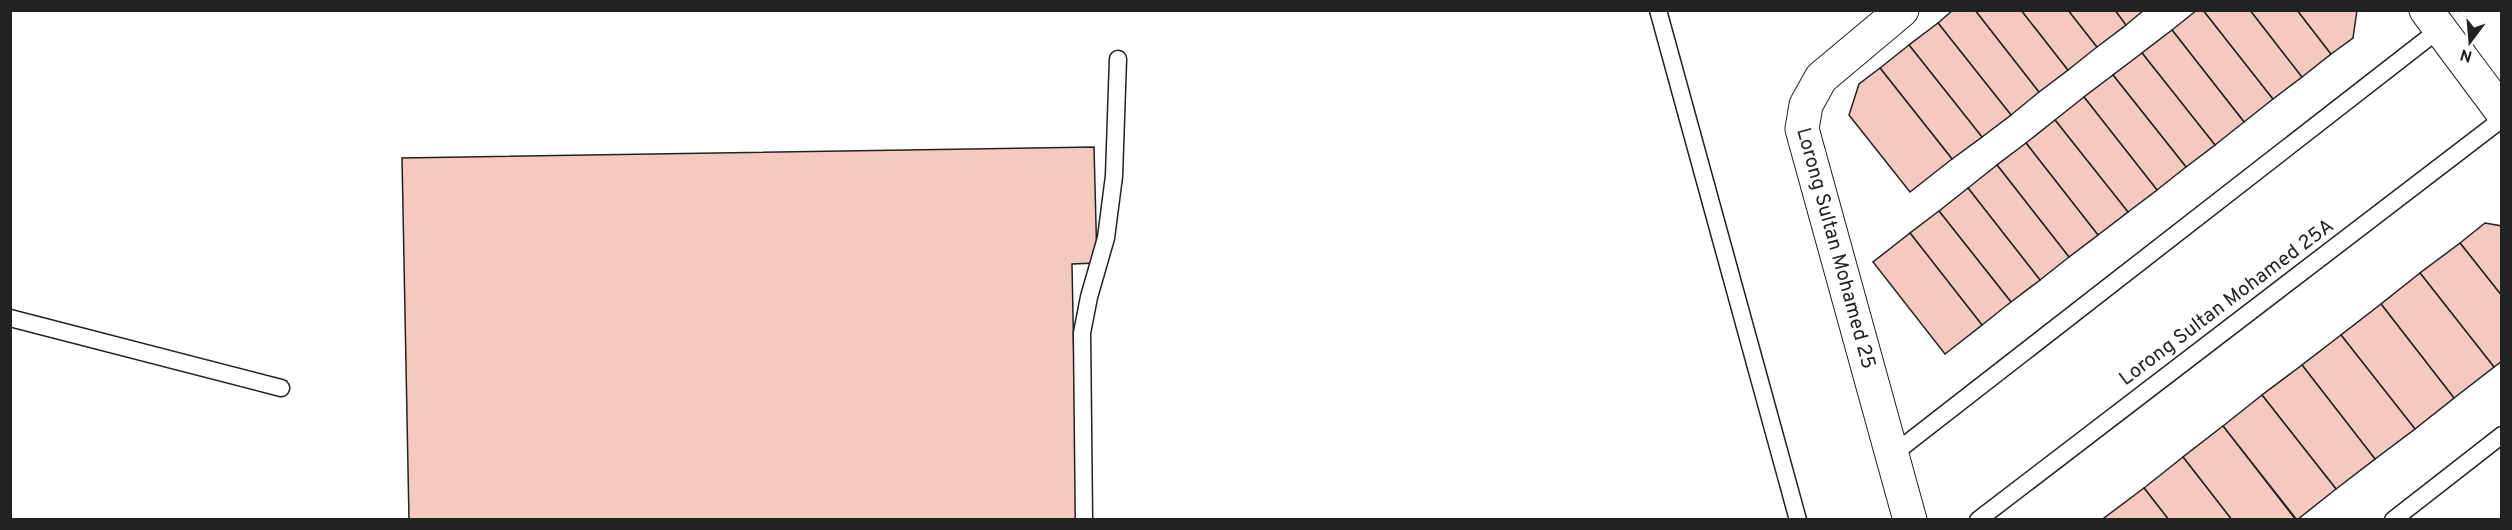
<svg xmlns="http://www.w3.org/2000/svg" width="2512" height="530" font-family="Overpass,sans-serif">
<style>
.building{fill:#f3c9c0;stroke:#222;stroke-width:1.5}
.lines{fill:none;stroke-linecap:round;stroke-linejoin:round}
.lane-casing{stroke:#222;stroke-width:19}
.street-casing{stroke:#222;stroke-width:35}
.lane{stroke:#fff;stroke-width:16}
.street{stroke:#fff;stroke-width:33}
.labels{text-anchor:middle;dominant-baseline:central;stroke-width:4.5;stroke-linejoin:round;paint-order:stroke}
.street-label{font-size:20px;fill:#222;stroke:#fff}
</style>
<rect width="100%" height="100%" fill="#fff"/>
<g class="building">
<polygon points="1953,10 1975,10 2039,92 2011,115 1938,23"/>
<polygon points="1975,10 2021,10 2068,70 2039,92"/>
<polygon points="2021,10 2068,10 2097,47 2068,70"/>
<polygon points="2068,10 2115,10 2126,25 2097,47"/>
<polygon points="2115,10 2144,10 2126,25"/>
<polygon points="2197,10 2203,10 2273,99 2244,122 2172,30"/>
<polygon points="2203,10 2250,10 2302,77 2273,99"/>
<polygon points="2250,10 2297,10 2331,54 2302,77"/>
<polygon points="2297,10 2357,10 2353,38 2331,54"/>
<polygon points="1938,23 2011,115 1982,137 1909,45"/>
<polygon points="2172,30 2244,122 2215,145 2142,53"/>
<polygon points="1909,45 1982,137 1952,159 1880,68"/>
<polygon points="2142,53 2215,145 2186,167 2113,75"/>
<polygon points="1880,68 1952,159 1910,192 1849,115 1859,84"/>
<polygon points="2113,75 2186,167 2157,190 2084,97"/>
<polygon points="2084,97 2157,190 2128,212 2055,120"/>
<polygon points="2055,120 2128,212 2098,235 2026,143"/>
<polygon points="2026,143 2098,235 2069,257 1997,165"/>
<polygon points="1094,147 1097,263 1072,264 1077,520 409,520 402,158"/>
<polygon points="1997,165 2069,257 2040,280 1968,188"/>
<polygon points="1968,188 2040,280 2011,302 1939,211"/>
<polygon points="1939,211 2011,302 1982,325 1910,233"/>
<polygon points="2485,223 2502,226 2502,296 2460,243"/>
<polygon points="1910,233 1982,325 1945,354 1873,262"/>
<polygon points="2460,243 2502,296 2502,361 2494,367 2420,273"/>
<polygon points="2420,273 2494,367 2454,398 2381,304"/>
<polygon points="2381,304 2454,398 2415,429 2341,335"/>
<polygon points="2341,335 2415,429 2375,459 2302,365"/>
<polygon points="2302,365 2375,459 2336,489 2262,395"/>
<polygon points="2262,395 2336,489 2297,520 2223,426"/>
<polygon points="2223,426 2296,520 2232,520 2183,457"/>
<polygon points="2183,457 2232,520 2169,520 2144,488"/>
<polygon points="2144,488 2169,520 2105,520 2104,518"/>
</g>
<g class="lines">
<defs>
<g id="lane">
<polyline points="1658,10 1798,520"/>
<polyline points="10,318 281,388"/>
<polyline points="1892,455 2441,28"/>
<polyline points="1084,520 1082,333 1089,297 1106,238 1114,176 1118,59"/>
<polyline points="1978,520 2502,119"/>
<polyline points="2393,520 2502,435"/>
</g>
<g id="street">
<path id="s1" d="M1902,10l-81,68 -15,27 -4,24 108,391"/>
<polyline points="2426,10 2502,112"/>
</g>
</defs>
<use href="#lane" class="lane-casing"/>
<use href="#street" class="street-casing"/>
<use href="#lane" class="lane"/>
<use href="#street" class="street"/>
</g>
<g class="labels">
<g class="street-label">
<text stroke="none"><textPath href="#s1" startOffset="285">Lorong Sultan Mohamed 25</textPath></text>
<text transform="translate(2227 303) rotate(-37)">Lorong Sultan Mohamed 25A</text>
</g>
</g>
<rect width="2512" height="530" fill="none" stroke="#222222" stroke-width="24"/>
<g transform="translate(2470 42) rotate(196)" stroke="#ffffff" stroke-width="4.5" paint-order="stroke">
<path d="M0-4.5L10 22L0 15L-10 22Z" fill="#222222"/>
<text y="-9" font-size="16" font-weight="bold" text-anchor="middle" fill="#222222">N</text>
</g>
</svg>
